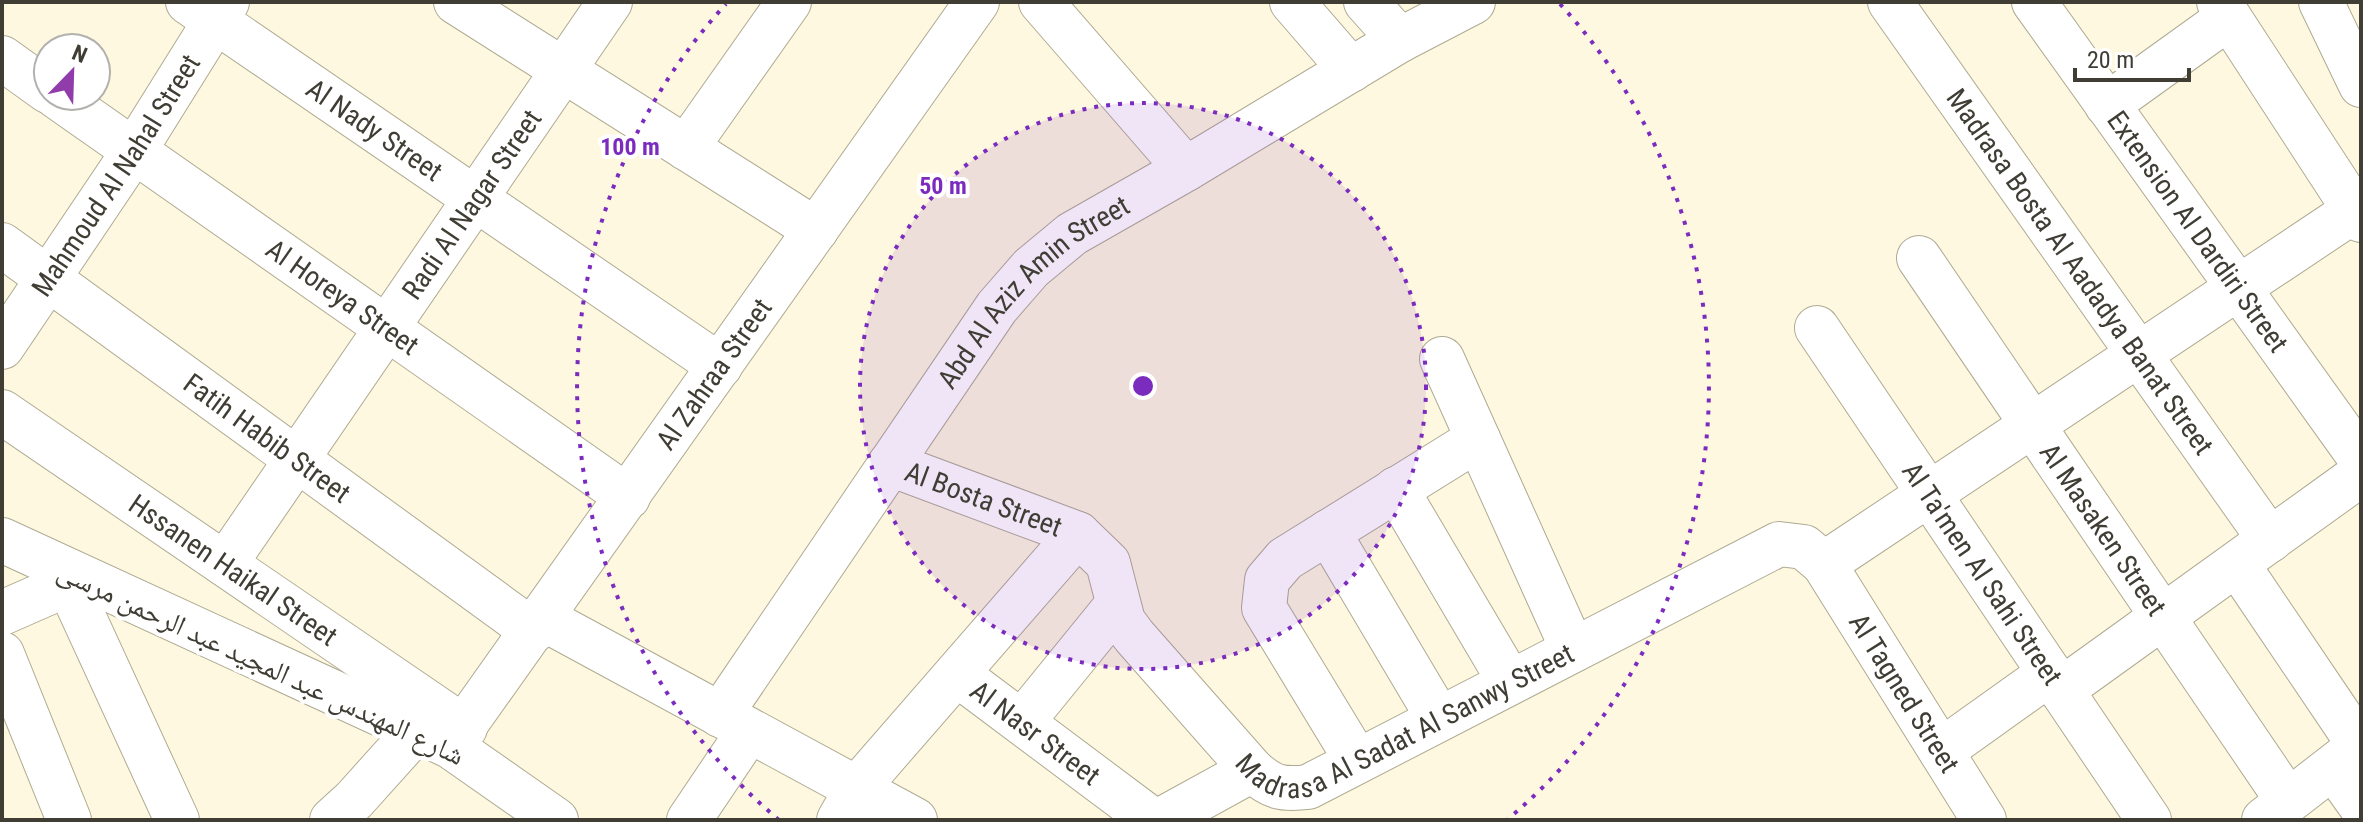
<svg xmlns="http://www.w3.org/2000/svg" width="2363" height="822" font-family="'Roboto Condensed','Noto Naskh Arabic',sans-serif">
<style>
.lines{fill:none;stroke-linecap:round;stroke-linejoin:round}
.minor-casing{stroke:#afaa93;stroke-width:46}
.minor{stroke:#fff;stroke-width:44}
.ring{fill:none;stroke:#7b2cbf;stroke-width:4;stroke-dasharray:4 8}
.labels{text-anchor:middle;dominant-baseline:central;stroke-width:8;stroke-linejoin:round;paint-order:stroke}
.street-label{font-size:28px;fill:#3f3d34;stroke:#fff}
.centre{fill:#7b2cbf;stroke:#fff;stroke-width:4}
.ring-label{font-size:24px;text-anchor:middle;font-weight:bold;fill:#7b2cbf;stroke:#fff;stroke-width:8;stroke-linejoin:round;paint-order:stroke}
</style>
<rect width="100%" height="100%" fill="#fdf8df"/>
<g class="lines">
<defs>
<g id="minor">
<path id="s1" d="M188,2l532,364"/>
<polyline points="456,2 816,230"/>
<polyline points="1041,2 1186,169"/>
<polyline points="1292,2 1351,70"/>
<polyline points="1366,2 1400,40"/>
<path id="s2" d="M1890,2l380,538"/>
<path id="s3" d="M2034,2l327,457"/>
<polyline points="2219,2 2361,220"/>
<polyline points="2321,2 2361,85"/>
<polyline points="2,58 48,91"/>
<path id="s4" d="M56,96l572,401"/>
<polyline points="2107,105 2228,18"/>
<polyline points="686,148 789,2"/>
<path id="s5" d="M2,245l531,386"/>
<path id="s6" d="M1919,258l369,543"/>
<path id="s7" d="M1817,328l332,492"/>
<path id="s8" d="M2,347l132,-196 93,-149"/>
<polyline points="1442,359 1573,650"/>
<path id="s9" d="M2,412l463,316"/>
<path id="s10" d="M890,464l188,70 30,29 15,58 11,15 118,134c20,18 30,20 56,17l471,-243 25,3 20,17 160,256"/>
<polyline points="1396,489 1510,682"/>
<polyline points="1328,532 1439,719"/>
<polyline points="2,540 450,746 556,820"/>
<path id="s11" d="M225,564l385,-562"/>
<polyline points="1824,564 2355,210"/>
<polyline points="2237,564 2360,746"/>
<polyline points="61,568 177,820"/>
<polyline points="2,613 68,584"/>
<polyline points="542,618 915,820"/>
<polyline points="2,654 69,820"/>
<path id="s12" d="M957,674l195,146"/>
<polyline points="2061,690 2361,474"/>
<path id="s13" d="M720,715l277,-408 34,-39 41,-34 114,-65 214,-129 73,-38"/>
<polyline points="1022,722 1118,604"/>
<path id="s14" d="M450,746l527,-744"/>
<polyline points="1941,751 2050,673"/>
<polyline points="1357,761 1264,608 1267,580 1285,559 1478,439"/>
<polyline points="2333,767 2361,806"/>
<polyline points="332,820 354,800 416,731"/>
<polyline points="689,820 749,731"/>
<polyline points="839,820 857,788 1078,534"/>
<polyline points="1161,820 1252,770"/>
<polyline points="2264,820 2361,745"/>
</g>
</defs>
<use href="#minor" class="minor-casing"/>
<use href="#minor" class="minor"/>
</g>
<circle cx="1143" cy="386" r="283" fill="#7b2cbf" fill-opacity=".12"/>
<g class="ring">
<circle cx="1143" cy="386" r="283"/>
<path d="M779 820A566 566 0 0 1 726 4M1560 4A566 566 0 0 1 1507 820"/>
</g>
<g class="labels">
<g class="street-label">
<text stroke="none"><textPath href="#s1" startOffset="226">Al Nady Street</textPath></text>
<text stroke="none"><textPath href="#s8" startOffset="206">Mahmoud Al Nahal Street</textPath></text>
<text stroke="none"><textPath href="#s11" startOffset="436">Radi Al Nagar Street</textPath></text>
<text stroke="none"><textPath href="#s3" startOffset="282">Extension Al Dardiri Street</textPath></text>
<text stroke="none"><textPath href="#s2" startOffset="330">Madrasa Bosta Al Aadadya Banat Street</textPath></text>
<text stroke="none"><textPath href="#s4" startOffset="350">Al Horeya Street</textPath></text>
<text stroke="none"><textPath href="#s13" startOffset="530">Abd Al Aziz Amin Street</textPath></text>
<text stroke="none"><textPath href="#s14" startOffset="456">Al Zahraa Street</textPath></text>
<text stroke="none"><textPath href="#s5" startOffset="328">Fatih Habib Street</textPath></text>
<text stroke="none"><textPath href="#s10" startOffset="100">Al Bosta Street</textPath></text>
<text stroke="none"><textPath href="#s6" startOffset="328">Al Masaken Street</textPath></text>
<text stroke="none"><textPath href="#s9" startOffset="280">Hssanen Haikal Street</textPath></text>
<text stroke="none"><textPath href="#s7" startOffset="296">Al Ta'men Al Sahi Street</textPath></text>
<text transform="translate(261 663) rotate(25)">شارع المهندس عبد المجيد عبد الرحمن مرسى</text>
<text stroke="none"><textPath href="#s10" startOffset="1294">Al Tagned Street</textPath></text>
<text stroke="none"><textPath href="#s10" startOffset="670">Madrasa Al Sadat Al Sanwy Street</textPath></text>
<text stroke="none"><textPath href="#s12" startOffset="98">Al Nasr Street</textPath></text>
</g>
</g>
<circle cx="1143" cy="386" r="12" class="centre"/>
<g class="ring-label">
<text x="630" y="155">100 m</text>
<text x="943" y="194">50 m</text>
</g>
<rect width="2363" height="822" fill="none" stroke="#3f3d34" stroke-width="8"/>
<g transform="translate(72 72) rotate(23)"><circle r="38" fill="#ffffff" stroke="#b2b1ae" stroke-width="2"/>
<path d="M0-6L14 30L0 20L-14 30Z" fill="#903cab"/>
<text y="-12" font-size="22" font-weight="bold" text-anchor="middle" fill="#3f3d34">N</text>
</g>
<path d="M2075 68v12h114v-12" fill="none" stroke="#3f3d34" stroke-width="4"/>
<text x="2087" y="68" font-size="24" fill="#3f3d34" stroke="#ffffff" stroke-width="6" paint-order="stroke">20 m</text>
</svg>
